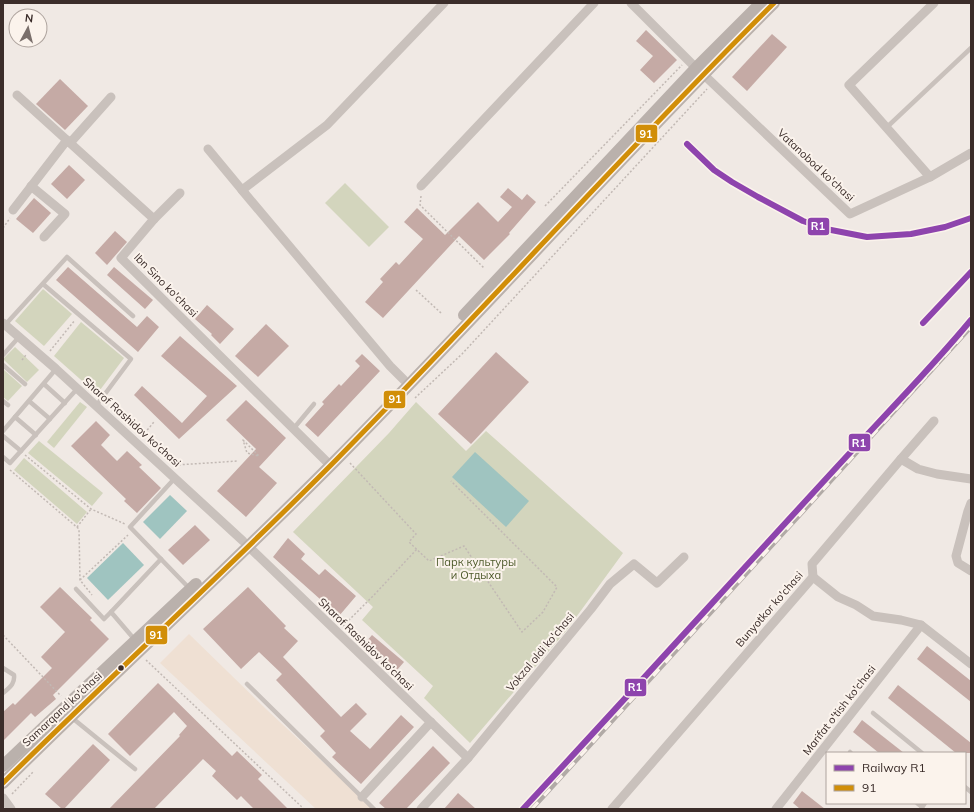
<svg xmlns="http://www.w3.org/2000/svg" width="974" height="812" font-family="Mulish,sans-serif">
<style>
.green{fill:#d3d5bd}
.plaza{fill:#efe0d3}
.water{fill:#9fc4c0}
.building{fill:#c5aaa5}
.lines{fill:none;stroke-linecap:round;stroke-linejoin:round}
.path{stroke:#c2b9b4;stroke-width:1.5;stroke-dasharray:2 2;stroke-linecap:butt}
.lane{stroke:#c9c1bc;stroke-width:4.5}
.street{stroke:#c9c1bc;stroke-width:9}
.secondary{stroke:#bab1ac;stroke-width:12}
.rail-casing{stroke:#b1aaa6;stroke-width:4.5}
.rail{stroke:#fbf3ec;stroke-width:3;stroke-dasharray:9;stroke-linecap:butt}
.bus-1-casing{stroke:#fbf3ec;stroke-width:8}
.bus-1{stroke:#d18e08;stroke-width:5}
.rail-1-casing{stroke:#fbf3ec;stroke-width:9}
.rail-1{stroke:#8e44ad;stroke-width:6}
.bus-dot{fill:#3b2d2a;stroke:#fbf3ec;stroke-width:1.5}
.labels{text-anchor:middle;dominant-baseline:central;stroke-width:4;stroke-linejoin:round;paint-order:stroke}
.street-label{font-size:11px;fill:#3b2d2a;stroke:#fbf3ec}
.park-label{font-size:11px;fill:#4e5b2b;stroke:#fbf3ec}
.line-badge{stroke:#fbf3ec;stroke-width:1.5}
.badge-label{font-size:11px;text-anchor:middle;font-weight:bold;fill:#fff}
</style>
<rect width="100%" height="100%" fill="#f0e9e4"/>
<g class="green">
<polygon points="345,183 389,227 369,247 325,203"/>
<polygon points="43,289 72,314 44,346 15,321"/>
<polygon points="81,322 124,358 97,394 54,356"/>
<polygon points="15,347 39,370 27,382 3,359"/>
<polygon points="3,369 22,386 8,401 3,397"/>
<polygon points="80,402 87,407 54,448 47,442"/>
<polygon points="416,402 466,451 486,431 623,553 566,631 470,743 424,698 433,686 362,620 373,607 293,532 389,433"/>
<polygon points="39,441 103,493 92,506 28,453"/>
<polygon points="24,458 87,512 77,524 14,470"/>
</g>
<polygon class="plaza" points="189,634 266,709 373,809 316,809 160,663"/>
<g class="water">
<polygon points="475,452 529,501 506,527 452,477"/>
<polygon points="170,495 187,511 160,539 143,522"/>
<polygon points="123,543 144,565 108,600 87,578"/>
</g>
<g class="building">
<polygon points="646,30 677,60 654,83 640,70 653,56 636,41"/>
<polygon points="772,34 787,47 747,91 732,77"/>
<polygon points="60,79 88,106 65,130 36,104"/>
<polygon points="69,165 85,180 67,199 51,184"/>
<polygon points="508,188 522,200 527,194 536,202 509,233 510,234 484,260 459,236 383,318 365,302 383,282 380,279 396,262 399,265 423,239 404,222 417,208 445,235 478,202 498,222 512,207 500,197"/>
<polygon points="34,198 51,213 33,233 16,219"/>
<polygon points="115,231 127,242 107,265 95,253"/>
<polygon points="68,267 137,327 147,316 159,327 138,352 56,280"/>
<polygon points="114,267 153,300 145,309 107,275"/>
<polygon points="207,305 234,329 220,344 211,335 212,334 195,319"/>
<polygon points="266,324 289,346 258,377 235,356"/>
<polygon points="180,336 237,386 179,439 134,395 142,386 182,423 207,396 161,356"/>
<polygon points="496,352 529,382 471,444 438,414"/>
<polygon points="362,354 380,371 318,437 305,425 324,404 322,402 339,384 341,386 360,366 355,361"/>
<polygon points="246,400 286,438 259,467 277,483 246,517 217,491 256,449 226,420"/>
<polygon points="96,421 110,435 101,445 117,461 127,451 142,465 139,467 161,488 137,513 124,501 126,499 71,446"/>
<polygon points="195,525 210,540 183,565 168,550"/>
<polygon points="288,538 305,554 301,559 319,575 325,569 356,596 339,616 293,575 273,557"/>
<polygon points="60,587 92,618 90,620 109,639 53,695 56,699 35,717 31,713 3,741 3,712 13,703 15,705 52,668 41,657 65,632 40,607"/>
<polygon points="248,587 286,626 284,628 298,641 283,657 341,717 356,703 367,714 350,731 370,749 401,715 414,727 361,784 332,757 336,753 320,736 325,731 276,680 282,674 259,652 241,669 203,629"/>
<polygon points="372,635 404,662 397,670 365,643"/>
<polygon points="927,646 971,681 971,702 917,659"/>
<polygon points="158,683 232,756 237,751 262,775 258,779 288,809 254,809 241,796 237,800 212,776 216,771 203,759 154,809 109,809 180,736 179,735 187,726 174,712 130,756 108,734"/>
<polygon points="898,685 971,743 971,753 956,753 888,698"/>
<polygon points="862,720 904,753 879,753 853,732"/>
<polygon points="93,744 110,760 64,809 62,809 45,794"/>
<polygon points="433,746 450,763 406,809 386,809 379,803"/>
<polygon points="802,791 825,809 800,809 793,803"/>
<polygon points="458,793 476,809 444,809"/>
</g>
<g class="lines">
<g class="path">
<polyline points="421,196 420,205 484,268"/>
<polyline points="545,206 682,65"/>
<polyline points="3,228 10,218"/>
<polyline points="416,290 441,313"/>
<polyline points="50,351 75,320"/>
<polyline points="22,360 26,355"/>
<polyline points="415,398 462,354 707,89"/>
<polyline points="142,436 154,422"/>
<polygon points="243,440 259,456 247,453"/>
<polyline points="25,455 91,509 125,524"/>
<polyline points="350,463 416,534 409,542 429,561 464,546 522,632 543,612 557,587 451,481"/>
<polyline points="175,466 177,465 238,461"/>
<polyline points="10,470 79,529 80,580 92,595"/>
<polyline points="77,527 91,509"/>
<polyline points="80,580 128,535"/>
<polyline points="343,626 374,595 417,549"/>
<polyline points="3,635 61,696"/>
<polyline points="146,660 304,809"/>
<polyline points="12,794 34,771"/>
</g>
<g class="lane">
<polyline points="886,128 971,48"/>
<polyline points="43,284 131,359 96,406"/>
<polyline points="5,325 67,257 133,316"/>
<polyline points="3,355 19,337"/>
<polyline points="3,365 25,384"/>
<polyline points="44,384 65,403"/>
<polyline points="3,401 8,405"/>
<polyline points="29,401 50,419"/>
<polyline points="15,417 36,435"/>
<polyline points="294,428 314,404"/>
<polyline points="3,431 56,369"/>
<polyline points="3,436 21,451"/>
<polyline points="3,457 10,463 77,389"/>
<polyline points="175,478 130,527 189,588"/>
<polyline points="76,589 104,619 111,612"/>
<polyline points="135,640 111,612 161,559"/>
<path d="M3,668l11,7c1,9 -4,12 -11,18"/>
<polyline points="247,684 374,809"/>
<polyline points="873,713 922,753"/>
<polyline points="71,717 135,769"/>
<polyline points="850,752 851,753"/>
<polyline points="965,787 971,792"/>
<polyline points="917,803 922,807"/>
<polyline points="921,809 925,803"/>
</g>
<g class="street">
<polyline points="631,3 696,68"/>
<polyline points="703,74 850,214 930,177 971,153"/>
<polyline points="17,95 154,219 121,258 326,461"/>
<polyline points="70,143 111,97"/>
<polyline points="208,149 242,190 327,125 444,3"/>
<polyline points="930,177 849,85 934,3"/>
<polyline points="31,186 65,214 44,237"/>
<polyline points="421,186 594,3"/>
<polyline points="242,190 390,366 404,380"/>
<polyline points="13,210 67,140"/>
<polyline points="154,219 180,193"/>
<polyline points="3,323 56,369 243,541"/>
<polyline points="901,459 934,421"/>
<polyline points="971,503 968,511 956,556 958,563 971,571"/>
<polyline points="248,546 468,758"/>
<polyline points="813,577 838,597 856,605 873,616 901,620 921,625 971,664"/>
<polyline points="362,797 431,722"/>
<polyline points="3,798 11,809"/>
<polyline points="421,809 468,758 591,609 610,584 634,564 657,583 684,557"/>
<polyline points="612,809 813,577 812,564 901,459 918,469 937,474 971,479"/>
<polyline points="776,809 921,625"/>
</g>
<g class="secondary">
<polyline points="464,315 696,68 761,3"/>
<polyline points="3,766 68,704 196,584"/>
<path d="M3,783c110,-109 224,-213 332,-322 149,-151 289,-309 439,-458"/>
</g>
<defs>
<g id="rail">
<polyline points="687,144 714,170 732,182 758,197 803,221 826,229 867,237 911,234 945,227 971,218"/>
<polyline points="923,323 971,272"/>
<polyline points="532,809 971,327"/>
</g>
</defs>
<use href="#rail" class="rail-casing"/>
<use href="#rail" class="rail"/>
<defs>
<path id="bus-1" d="M3,783c110,-109 224,-213 332,-322 149,-151 289,-309 439,-458"/>
</defs>
<use href="#bus-1" class="bus-1-casing"/>
<use href="#bus-1" class="bus-1"/>
<defs>
<g id="rail-1">
<polyline points="687,144 714,170 732,182 758,197 803,221 826,229 867,237 911,234 945,227 971,218"/>
<polyline points="923,323 971,272"/>
<path d="M523,809c109,-117 216,-236 324,-353 42,-45 85,-89 124,-136"/>
</g>
</defs>
<use href="#rail-1" class="rail-1-casing"/>
<use href="#rail-1" class="rail-1"/>
</g>
<circle class="bus-dot" cx="121" cy="668" r="3.5"/>
<g class="labels">
<g class="street-label">
<text transform="translate(816 165) rotate(43)">Vatanobod ko'chasi</text>
<text transform="translate(166 285) rotate(45)">Ibn Sino ko'chasi</text>
<text transform="translate(132 422) rotate(42)">Sharof Rashidov ko’chasi</text>
<text transform="translate(769 609) rotate(-49)">Bunyotkor ko'chasi</text>
<text transform="translate(366 644) rotate(44)">Sharof Rashidov ko’chasi</text>
<text transform="translate(540 652) rotate(-50)">Vokzal oldi ko'chasi</text>
<text transform="translate(62 709) rotate(-43)">Samarqand ko'chasi</text>
<text transform="translate(839 710) rotate(-52)">Marifat o'tish ko'chasi</text>
</g>
<g class="park-label">
<text x="476" y="562">Парк культуры<tspan x="476" dy="13">и Отдыха</tspan></text>
</g>
</g>
<g class="line-badge">
<rect x="635" y="124" width="23" height="19" rx="4" fill="#d18e08"/>
<rect x="807" y="217" width="23" height="19" rx="4" fill="#8e44ad"/>
<rect x="383" y="390" width="23" height="19" rx="4" fill="#d18e08"/>
<rect x="848" y="433" width="23" height="19" rx="4" fill="#8e44ad"/>
<rect x="145" y="625" width="23" height="20" rx="4" fill="#d18e08"/>
<rect x="624" y="678" width="23" height="19" rx="4" fill="#8e44ad"/>
</g>
<g class="badge-label">
<text x="646" y="138">91</text>
<text x="818" y="230">R1</text>
<text x="395" y="403">91</text>
<text x="859" y="447">R1</text>
<text x="156" y="639">91</text>
<text x="635" y="691">R1</text>
</g>
<rect width="974" height="812" fill="none" stroke="#3b2d2a" stroke-width="8"/>
<rect x="826" y="752" width="140" height="52" fill="#fbf3ec" stroke="#aea49e"/>
<rect x="834" y="765" width="20" height="6" fill="#8e44ad" stroke="#aea49e"/>
<text x="862" y="772" font-size="12" fill="#3b2d2a">Railway R1</text>
<rect x="834" y="785" width="20" height="6" fill="#d18e08" stroke="#aea49e"/>
<text x="862" y="792" font-size="12" fill="#3b2d2a">91</text>
<g transform="translate(28 28) rotate(7)"><circle r="19" fill="#fbf3ec" stroke="#aea49e"/>
<path d="M0-3L7 15L0 10L-7 15Z" fill="#7a6f6b"/>
<text y="-6" font-size="11" font-weight="bold" text-anchor="middle" fill="#3b2d2a">N</text>
</g>
</svg>
